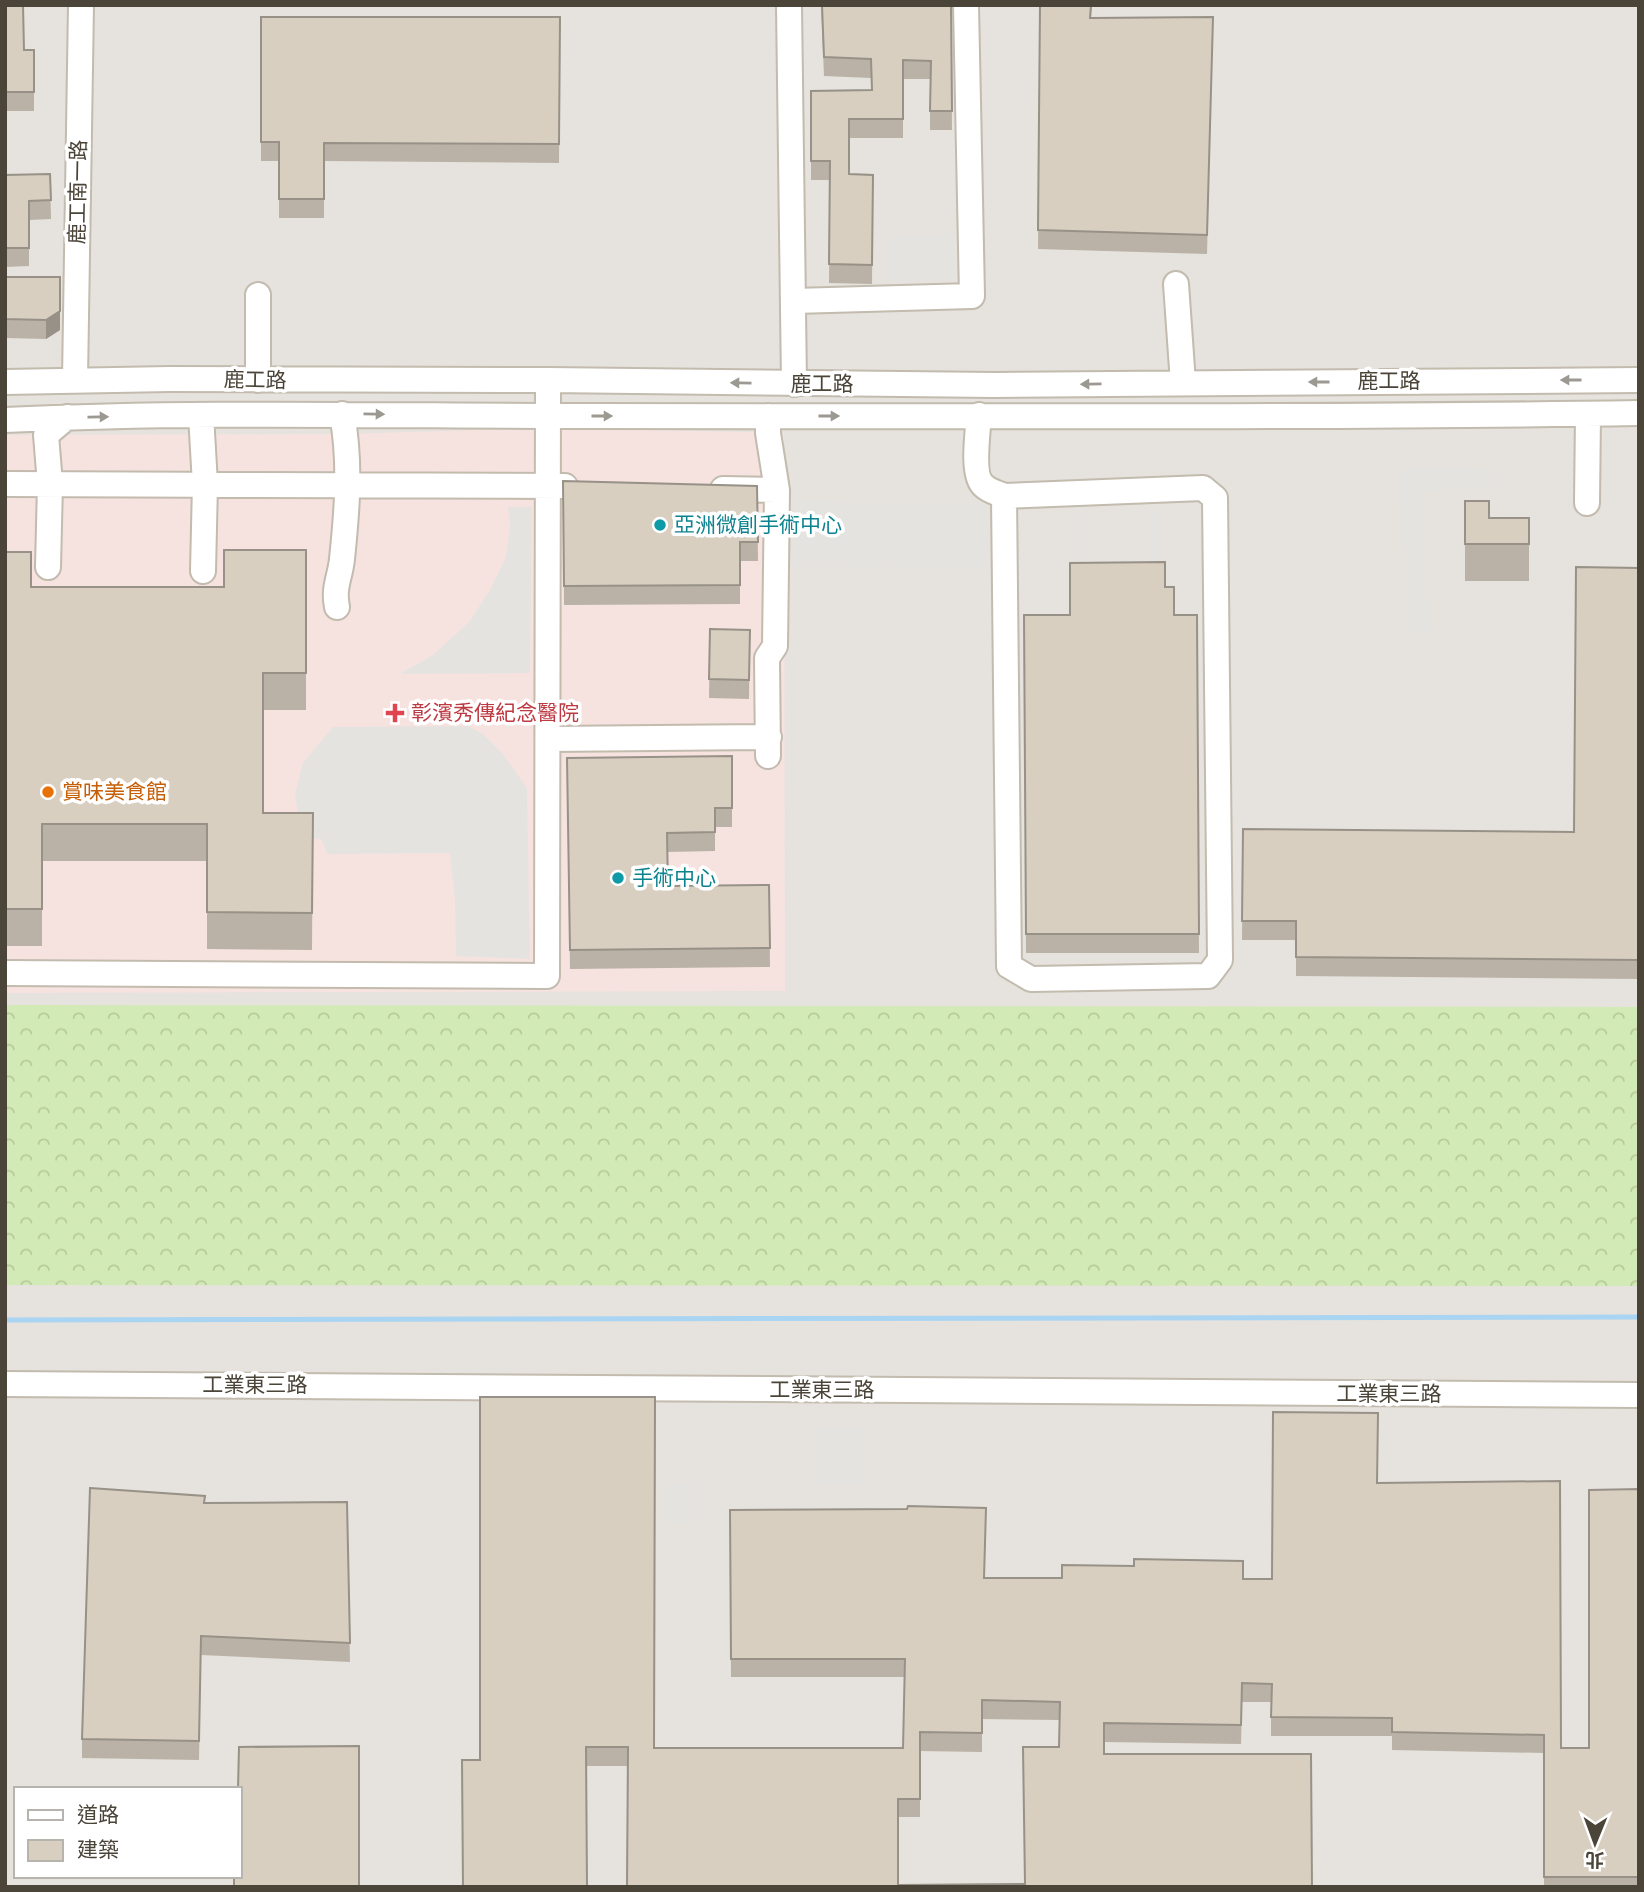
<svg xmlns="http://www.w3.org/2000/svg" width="1644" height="1892" font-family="'Fira Sans Condensed','Noto Sans TC',sans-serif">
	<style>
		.industrial { fill: #e6e2dd; fill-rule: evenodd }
		.medical { fill: #f6e3e0 }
		.forest { fill: url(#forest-crowns) }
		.parking { fill: #e5e3e0 }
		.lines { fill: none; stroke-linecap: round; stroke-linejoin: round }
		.stream { stroke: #a9d4f2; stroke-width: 5 }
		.minor-casing { stroke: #c2bbae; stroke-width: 28 }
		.minor { stroke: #fff; stroke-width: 24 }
		.wall { fill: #bab2a6; fill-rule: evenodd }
		.shaded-wall { fill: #979187 }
		.building { fill: #d8cfc1; stroke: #979187; stroke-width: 2; fill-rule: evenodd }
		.oneway { fill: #9c9892 }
		.culture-dot { fill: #0f9aa8; stroke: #fff; stroke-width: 2.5 }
		.health-dot { fill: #e0444e; stroke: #fff; stroke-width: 2.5 }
		.food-dot { fill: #e8710a; stroke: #fff; stroke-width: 2.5 }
		.labels { text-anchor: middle; stroke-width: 7; stroke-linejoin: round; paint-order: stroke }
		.street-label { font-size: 21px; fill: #4b4439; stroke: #fff }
		.culture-label { font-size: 21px; fill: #0d838f; stroke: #fff; text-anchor: start }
		.health-label { font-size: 21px; fill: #be3a42; stroke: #fff; text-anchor: start }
		.food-label { font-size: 21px; fill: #c56008; stroke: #fff; text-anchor: start }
	</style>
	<defs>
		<pattern id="forest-crowns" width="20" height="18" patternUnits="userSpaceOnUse" patternTransform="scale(1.75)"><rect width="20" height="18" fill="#d2eab5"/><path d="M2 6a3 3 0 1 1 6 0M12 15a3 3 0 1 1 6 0" fill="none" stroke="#b6ca9c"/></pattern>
	</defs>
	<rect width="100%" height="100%" fill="#f6f3ec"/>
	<path class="industrial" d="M 5,5 L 1639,5 L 1639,1887 L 5,1887 ZM 16,1789 L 240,1789 L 240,1876 L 16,1876 Z"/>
	<path class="medical" d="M 547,428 L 784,433 L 785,991 L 5,993 L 5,435 L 346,434 Z"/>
	<path class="forest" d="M 5,1005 L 1639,1007 L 1639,1286 L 5,1285 Z"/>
	<path class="parking" d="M 956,235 L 957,280 L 887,281 L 886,237 Z
		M 1399,468 L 1500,469 L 1502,489 L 1422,491 L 1431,632 L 1406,633 Z
		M 796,501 L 988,503 L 988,568 L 796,567 Z
		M 508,507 L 532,507 L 530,673 L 400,674 L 433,655 L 469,622 L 490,590 L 506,557 L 510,525 Z
		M 1147,510 L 1160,510 L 1160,567 L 1147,567 Z
		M 1074,515 L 1088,515 L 1089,568 L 1075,568 Z
		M 468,726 L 483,734 L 503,754 L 527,788 L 530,959 L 456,956 L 455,899 L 450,853 L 328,854 L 321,839 L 307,838 L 300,828 L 295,794 L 303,763 L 333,727 Z
		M 814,1427 L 863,1427 L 863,1485 L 815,1485 Z
		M 666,1483 L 699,1483 L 700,1523 L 666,1523 Z"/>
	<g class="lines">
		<path class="stream" d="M 5,1320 L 1639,1317"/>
		<g class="minor-casing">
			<path id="minor" d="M 789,5 L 794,384
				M 1176,284 L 1183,383
				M 794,301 L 972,296 L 966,5
				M 75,379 L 81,5
				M 258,380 L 258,295
				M 5,382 L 170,379 L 548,380 L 995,385 L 1639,380
				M 201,415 L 205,484 L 203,571
				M 979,415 C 978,431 971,476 984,486 C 989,491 998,493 1004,496 L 1009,966 L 1031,979 L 1208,976 L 1220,960 L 1215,498 L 1203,488 L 1004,496
				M 768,416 L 768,433 L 777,490 L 775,646 L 767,658 L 768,756
				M 5,420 C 199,411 394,416 588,416 C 938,416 1289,418 1639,413
				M 5,484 L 565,486
				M 723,489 L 777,490
				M 1587,503 L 1588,414
				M 48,567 L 50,484 L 46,435 L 67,417
				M 337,607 C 333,587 340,578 342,559 C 347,511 351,463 342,414
				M 549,739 L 769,737
				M 5,973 L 547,976 L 548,380
				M 5,1384 L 1639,1395"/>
		</g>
		<use href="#minor" class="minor"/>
	</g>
	<path class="wall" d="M 5,5 L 24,50 L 34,50 L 34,111 L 5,111 Z
		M 821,5 L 951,5 L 952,130 L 930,130 L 930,79 L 903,79 L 903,138 L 849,138 L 849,174 L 873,175 L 872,284 L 829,283 L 830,180 L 811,180 L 811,110 L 872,90 L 871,78 L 824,76 Z
		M 1040,5 L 1092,5 L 1091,18 L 1213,17 L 1207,254 L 1038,249 Z
		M 261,17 L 560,17 L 559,163 L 324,161 L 324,218 L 279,218 L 279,161 L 261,161 Z
		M 50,174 L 51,219 L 29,220 L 29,266 L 5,267 L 5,175 Z
		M 5,277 L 60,330 L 46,339 L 5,338 Z
		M 563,481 L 757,486 L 758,561 L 740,561 L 740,604 L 564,605 Z
		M 1465,501 L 1489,518 L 1529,518 L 1529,581 L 1465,581 Z
		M 306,550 L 306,710 L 263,710 L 263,813 L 313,813 L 312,950 L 207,949 L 207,861 L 42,861 L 42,946 L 5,946 L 5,552 L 31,587 L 224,587 Z
		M 1639,568 L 1639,979 L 1296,976 L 1296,940 L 1242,940 L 1243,829 L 1574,832 Z
		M 1165,587 L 1174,615 L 1197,615 L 1199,953 L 1026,953 L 1024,615 L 1070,615 Z
		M 710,629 L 750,630 L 749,699 L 709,698 Z
		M 732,756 L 732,827 L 715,827 L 715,851 L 667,852 L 668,886 L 769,885 L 770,967 L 570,969 L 567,758 Z
		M 480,1397 L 654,1748 L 903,1748 L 905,1677 L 731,1677 L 730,1510 L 985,1578 L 1272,1579 L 1377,1483 L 1561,1748 L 1589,1748 L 1639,1489 L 1639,1887 L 1544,1887 L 1544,1753 L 1392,1750 L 1392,1736 L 1271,1736 L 1271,1702 L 1242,1702 L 1241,1744 L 1104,1742 L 1104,1754 L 1312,1887 L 627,1887 L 628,1766 L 586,1766 L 480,1760 ZM 982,1719 L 1059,1720 L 1059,1747 L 1025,1884 L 898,1885 L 898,1817 L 920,1817 L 920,1751 L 982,1752 Z
		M 347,1502 L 350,1662 L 201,1655 L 199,1760 L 82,1758 L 82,1739 L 204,1503 Z"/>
	<path class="shaded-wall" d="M 60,311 L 60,330 L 46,339 L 46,320 Z"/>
	<path class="building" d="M 5,5 L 23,5 L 24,50 L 34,50 L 34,92 L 5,92 Z
		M 822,5 L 951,5 L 952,111 L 930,111 L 931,61 L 903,60 L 903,119 L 849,119 L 849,174 L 873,175 L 872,265 L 829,264 L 830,161 L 811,161 L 811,91 L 872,90 L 871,59 L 824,57 Z
		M 1040,5 L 1091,5 L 1090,18 L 1213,17 L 1207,235 L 1038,230 Z
		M 261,17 L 560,17 L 559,144 L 324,143 L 324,199 L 279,199 L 279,142 L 261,142 Z
		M 50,174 L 51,200 L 29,201 L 29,248 L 5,248 L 5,175 Z
		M 5,277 L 60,277 L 60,311 L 46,320 L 5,319 Z
		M 563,481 L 757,486 L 758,542 L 740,542 L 740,585 L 564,586 Z
		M 1465,501 L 1489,501 L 1489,518 L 1529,518 L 1529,544 L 1465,544 Z
		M 224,550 L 306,550 L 306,673 L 263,673 L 263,813 L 313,813 L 312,913 L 207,912 L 207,824 L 42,824 L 42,909 L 5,909 L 5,552 L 31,552 L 31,587 L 224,587 Z
		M 1165,562 L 1165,587 L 1174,587 L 1174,615 L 1197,615 L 1199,934 L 1026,934 L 1024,615 L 1070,615 L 1070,563 Z
		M 1576,567 L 1639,568 L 1639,960 L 1296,957 L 1296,921 L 1242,921 L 1243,829 L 1574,832 Z
		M 710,629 L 750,630 L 749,680 L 709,679 Z
		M 732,756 L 732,808 L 715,808 L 715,832 L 667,833 L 668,886 L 769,885 L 770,948 L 570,950 L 567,758 Z
		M 480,1397 L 655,1397 L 654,1748 L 903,1748 L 905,1659 L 731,1659 L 730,1510 L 907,1509 L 908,1506 L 986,1508 L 984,1578 L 1062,1578 L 1062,1565 L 1134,1566 L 1134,1559 L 1243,1561 L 1243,1579 L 1272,1579 L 1273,1412 L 1378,1413 L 1377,1483 L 1560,1481 L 1561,1748 L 1589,1748 L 1589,1490 L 1639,1489 L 1639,1877 L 1544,1877 L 1544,1735 L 1392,1732 L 1392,1718 L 1271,1717 L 1272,1684 L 1242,1683 L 1241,1725 L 1104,1723 L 1104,1754 L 1311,1754 L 1312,1887 L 627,1887 L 628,1747 L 586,1747 L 587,1887 L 463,1887 L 462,1760 L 480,1760 ZM 982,1700 L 1060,1702 L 1059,1747 L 1023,1747 L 1025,1884 L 898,1885 L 898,1799 L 920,1799 L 920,1732 L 982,1733 Z
		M 90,1488 L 205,1496 L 204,1503 L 347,1502 L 350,1643 L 201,1636 L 199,1741 L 82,1739 Z
		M 359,1746 L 359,1887 L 234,1887 L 234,1876 L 240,1876 L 240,1789 L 238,1789 L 239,1747 Z"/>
	<defs><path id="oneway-solid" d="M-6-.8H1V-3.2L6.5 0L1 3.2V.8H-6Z" transform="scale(1.75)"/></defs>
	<g class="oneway">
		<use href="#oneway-solid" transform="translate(1571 380) rotate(180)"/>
		<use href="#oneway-solid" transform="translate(1319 382) rotate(180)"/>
		<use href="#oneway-solid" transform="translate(741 383) rotate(-179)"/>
		<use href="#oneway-solid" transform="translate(1091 384) rotate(179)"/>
		<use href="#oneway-solid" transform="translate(374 414) rotate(1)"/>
		<use href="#oneway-solid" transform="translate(602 416)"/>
		<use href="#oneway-solid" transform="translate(829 416)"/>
		<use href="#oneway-solid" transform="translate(98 417) rotate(-1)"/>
	</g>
	<g class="culture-dot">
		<circle cx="660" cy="525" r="7"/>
		<circle cx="618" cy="878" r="7"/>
	</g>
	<path class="health-dot" d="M391.5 702.5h7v7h7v7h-7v7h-7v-7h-7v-7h7z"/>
	<circle class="food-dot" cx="48" cy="792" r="7"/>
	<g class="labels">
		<g class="street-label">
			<text transform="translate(78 192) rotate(-89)" y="7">鹿工南一路</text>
			<text transform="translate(255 380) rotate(1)" y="7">鹿工路</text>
			<text x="1389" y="388">鹿工路</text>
			<text x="822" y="391">鹿工路</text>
			<text x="255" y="1392">工業東三路</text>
			<text x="822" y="1397">工業東三路</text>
			<text x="1389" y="1401">工業東三路</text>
		</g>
		<g class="culture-label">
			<text x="674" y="532">亞洲微創手術中心</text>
			<text x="632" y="885">手術中心</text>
		</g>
		<g class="health-label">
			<text x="411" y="720">彰濱秀傳紀念醫院</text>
		</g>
		<g class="food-label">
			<text x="62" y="799">賞味美食館</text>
		</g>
	</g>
	<rect width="1644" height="1892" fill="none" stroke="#4b4439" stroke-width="14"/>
	<rect x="14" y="1787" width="228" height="91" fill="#ffffff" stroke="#b7b4b0" stroke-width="2"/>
	<rect x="28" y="1810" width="35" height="10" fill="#ffffff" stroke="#b7b4b0" stroke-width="2"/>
	<text x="77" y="1822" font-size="21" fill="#4b4439">道路</text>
	<rect x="28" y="1840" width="35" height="21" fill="#d8cfc1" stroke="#b7b4b0" stroke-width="2"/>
	<text x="77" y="1857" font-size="21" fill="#4b4439">建築</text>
	<g transform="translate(1595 1843) rotate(181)" stroke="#ffffff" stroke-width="5" paint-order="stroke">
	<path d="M0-5L12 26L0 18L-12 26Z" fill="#4b4439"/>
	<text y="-10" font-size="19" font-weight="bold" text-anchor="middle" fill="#4b4439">北</text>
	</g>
</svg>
